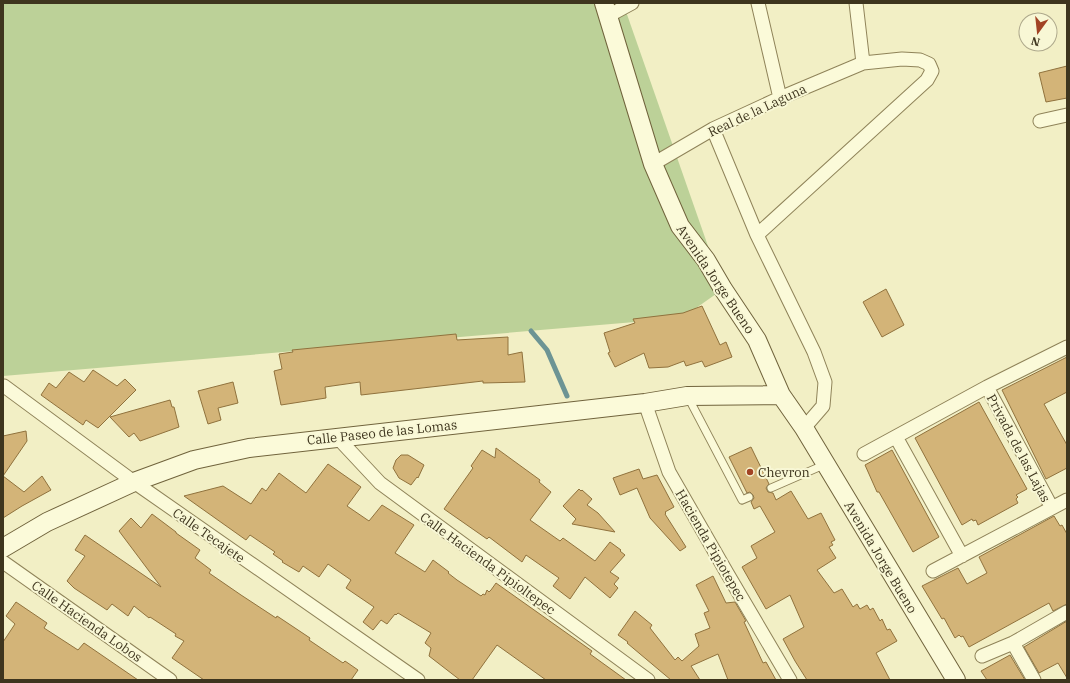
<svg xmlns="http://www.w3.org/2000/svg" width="1070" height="683" font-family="'IBM Plex Serif',serif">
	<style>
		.green { fill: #bcd198 }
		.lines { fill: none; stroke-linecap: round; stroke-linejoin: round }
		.stream { stroke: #6d9494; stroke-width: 5 }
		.building { fill: #d3b478; stroke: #90723d }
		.lane-casing { stroke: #8f8359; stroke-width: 9 }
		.street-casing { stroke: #8f8359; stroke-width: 15 }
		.secondary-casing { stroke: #70633c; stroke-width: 20 }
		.lane { stroke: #fbfad9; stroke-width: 7 }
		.street { stroke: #fbfad9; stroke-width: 13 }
		.secondary { stroke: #fbfad9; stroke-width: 18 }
		.poi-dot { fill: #a24324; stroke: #f8f7d5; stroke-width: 1.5 }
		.labels { text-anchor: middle; stroke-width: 4; stroke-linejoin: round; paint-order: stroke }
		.street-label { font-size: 13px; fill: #3e351e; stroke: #f8f7d5 }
		.poi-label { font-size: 13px; fill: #3e351e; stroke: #f8f7d5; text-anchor: start }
	</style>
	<rect width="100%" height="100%" fill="#f2efc5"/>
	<path class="green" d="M 3,3 L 623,3 L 723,289 L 682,318 L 3,376 Z"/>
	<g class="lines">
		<path class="stream" d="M 531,331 L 547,350 L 567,396"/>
	</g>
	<path class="building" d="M 1067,66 L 1067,98 L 1046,102 L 1039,73 Z
		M 886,289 L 904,325 L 882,337 L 863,302 Z
		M 702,306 L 720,345 L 726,342 L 732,357 L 705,367 L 702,361 L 686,366 L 684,361 L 668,367 L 649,368 L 644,353 L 615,367 L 608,353 L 610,352 L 604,333 L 635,323 L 633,319 L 683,313 Z
		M 456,334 L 457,340 L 508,337 L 508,355 L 522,352 L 525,382 L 483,383 L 483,381 L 361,395 L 360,382 L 325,387 L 326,398 L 281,405 L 274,371 L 282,369 L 279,354 L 293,352 L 292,350 Z
		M 1067,357 L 1067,392 L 1044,404 L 1067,445 L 1067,468 L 1046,479 L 1002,390 Z
		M 93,370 L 117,386 L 125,379 L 136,390 L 98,428 L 86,420 L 83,425 L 41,395 L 49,383 L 56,388 L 69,372 L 84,382 Z
		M 233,382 L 238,403 L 218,408 L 221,420 L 208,424 L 198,391 Z
		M 170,400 L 172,407 L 174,407 L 179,427 L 140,441 L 134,433 L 129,437 L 110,417 Z
		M 979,402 L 1027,489 L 1016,495 L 1018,497 L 1016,499 L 1018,503 L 978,525 L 976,520 L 973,521 L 972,519 L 962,525 L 915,438 Z
		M 26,431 L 27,441 L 3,476 L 3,436 Z
		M 751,447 L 769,484 L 766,488 L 768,492 L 773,493 L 776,500 L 791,491 L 808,519 L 821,513 L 835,540 L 831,542 L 833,545 L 829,547 L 836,558 L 817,570 L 834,593 L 842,589 L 853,607 L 857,604 L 860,609 L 867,605 L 870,610 L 873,608 L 880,621 L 882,619 L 887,630 L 890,629 L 897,641 L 876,653 L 890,680 L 807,680 L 795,661 L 783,639 L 804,627 L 790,595 L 766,609 L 742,567 L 757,558 L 751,546 L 775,532 L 760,506 L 754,509 L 751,502 L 754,498 L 753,495 L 750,492 L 747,493 L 729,457 Z
		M 496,448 L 540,480 L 539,482 L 551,492 L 530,520 L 560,541 L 563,538 L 595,561 L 610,542 L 621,550 L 620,551 L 625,555 L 610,572 L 619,578 L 614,584 L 618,588 L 610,598 L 585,577 L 570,599 L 553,586 L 559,578 L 526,555 L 522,562 L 489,537 L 487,539 L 444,509 L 473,468 L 471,466 L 482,450 L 495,458 Z
		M 892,450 L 939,537 L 913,552 L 879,492 L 877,492 L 865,465 Z
		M 401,455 L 408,455 L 424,465 L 418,478 L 417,477 L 411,485 L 399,478 L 393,468 L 396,460 Z
		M 328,464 L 361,487 L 347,506 L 369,521 L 382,505 L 414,525 L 395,553 L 425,572 L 433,560 L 449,572 L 448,573 L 457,580 L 481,596 L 483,594 L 485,595 L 487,590 L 489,592 L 491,590 L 496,583 L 592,651 L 590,654 L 626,680 L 546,680 L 497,645 L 472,680 L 460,680 L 429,656 L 431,648 L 425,643 L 431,633 L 398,613 L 396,615 L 395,614 L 387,624 L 381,620 L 373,630 L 363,622 L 374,607 L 346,588 L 351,580 L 328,564 L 319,577 L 303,566 L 299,572 L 282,562 L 283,561 L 273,554 L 275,552 L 250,535 L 246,540 L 184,496 L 223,486 L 251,504 L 262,488 L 266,491 L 279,473 L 306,493 Z
		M 639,469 L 643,479 L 657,475 L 674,507 L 665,512 L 666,513 L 665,514 L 686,547 L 680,551 L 650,518 L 637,488 L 620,495 L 613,478 Z
		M 3,476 L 24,492 L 42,476 L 51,490 L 22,506 L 3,518 Z
		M 579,489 L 581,491 L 582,490 L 592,499 L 587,505 L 598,513 L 615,532 L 572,524 L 576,519 L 563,506 Z
		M 152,514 L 176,532 L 176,533 L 200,550 L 195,558 L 211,570 L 209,573 L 241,595 L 276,618 L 277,616 L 310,638 L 309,640 L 343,663 L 345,661 L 358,670 L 351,680 L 204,680 L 172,658 L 184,641 L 175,636 L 176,634 L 150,617 L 149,618 L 134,606 L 128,616 L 112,604 L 107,610 L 74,588 L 67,581 L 85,556 L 75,550 L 85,535 L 161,587 L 119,531 L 131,518 L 141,528 Z
		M 1054,516 L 1060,526 L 1062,525 L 1067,534 L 1067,604 L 1053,611 L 1049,603 L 969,647 L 963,636 L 961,637 L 959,635 L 955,638 L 944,618 L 942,619 L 922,586 L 958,568 L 967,584 L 987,573 L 979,557 Z
		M 713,576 L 726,603 L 735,602 L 746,621 L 744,622 L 763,663 L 766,662 L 776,680 L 728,680 L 718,654 L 691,666 L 700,680 L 671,680 L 627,643 L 628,642 L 618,635 L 635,611 L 652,625 L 650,628 L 675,660 L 678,657 L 682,661 L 699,646 L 695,634 L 710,628 L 704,613 L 709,611 L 696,585 Z
		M 16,602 L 47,623 L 44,628 L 78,650 L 84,643 L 138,680 L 3,680 L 3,642 L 15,624 L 6,616 Z
		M 1067,621 L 1067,678 L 1058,663 L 1039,673 L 1024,647 Z
		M 1010,655 L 1025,680 L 987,680 L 981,671 Z"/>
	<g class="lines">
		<g class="lane-casing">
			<path id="lane" d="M 688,397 L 742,500 L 749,497
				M 771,488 L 826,464"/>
		</g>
		<g class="street-casing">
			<path id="street" d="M 758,3 L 780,98
				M 856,3 L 863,63
				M 608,16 L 632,3
				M 1040,121 L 1067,115
				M 713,129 L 757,235 L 814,352 L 825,382 L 823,406 L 804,428
				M 653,164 L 713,129 L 780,98 L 863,63 L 902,59 L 920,60 L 929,64 L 932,71 L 927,80 L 757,235
				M 4,386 L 134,482 L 418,680
				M 987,387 L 1052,508
				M 645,403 L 669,472 L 727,573 L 790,680
				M 337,437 L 380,483 L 648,680
				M 896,437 L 962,556
				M 864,454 L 987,387 L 1067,347
				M 3,562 L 170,680
				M 933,571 L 1067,500
				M 1013,643 L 1034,680
				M 982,656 L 1013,643 L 1067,612"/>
		</g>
		<g class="secondary-casing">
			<path id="secondary" d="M 604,3 L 653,164 L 680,226 L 706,260 L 723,289 L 757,340 L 781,395 L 804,428 L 956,680
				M 3,548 L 47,522 L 134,482 L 194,460 L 249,448 L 645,403 L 687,396 L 781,395"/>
		</g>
		<use href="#lane" class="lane"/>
		<use href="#street" class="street"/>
		<use href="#secondary" class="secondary"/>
	</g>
	<circle class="poi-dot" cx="750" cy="472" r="4"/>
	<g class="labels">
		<g class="street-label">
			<text transform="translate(757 110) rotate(-25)" y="5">Real de la Laguna</text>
			<text transform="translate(716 279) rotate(56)" y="5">Avenida Jorge Bueno</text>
			<text transform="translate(382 432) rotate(-6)" y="5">Calle Paseo de las Lomas</text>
			<text transform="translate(1019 448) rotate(62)" y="5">Privada de las Lajas</text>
			<text transform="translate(209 535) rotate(35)" y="5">Calle Tecajete</text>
			<text transform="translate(711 545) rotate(60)" y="5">Hacienda Pipiotepec</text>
			<text transform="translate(881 557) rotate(59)" y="5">Avenida Jorge Bueno</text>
			<text transform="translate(488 563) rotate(36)" y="5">Calle Hacienda Pipioltepec</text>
			<text transform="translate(87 621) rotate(35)" y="5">Calle Hacienda Lobos</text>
		</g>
		<g class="poi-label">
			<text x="758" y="477">Chevron</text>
		</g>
	</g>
	<rect width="1070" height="683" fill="none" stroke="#3e351e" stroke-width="8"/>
	<g transform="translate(1038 32) rotate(195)"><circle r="19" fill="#f8f7d5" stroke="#aea98c"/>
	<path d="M0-3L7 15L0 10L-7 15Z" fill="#a24324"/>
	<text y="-6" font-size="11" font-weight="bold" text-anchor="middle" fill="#3e351e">N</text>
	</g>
</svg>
